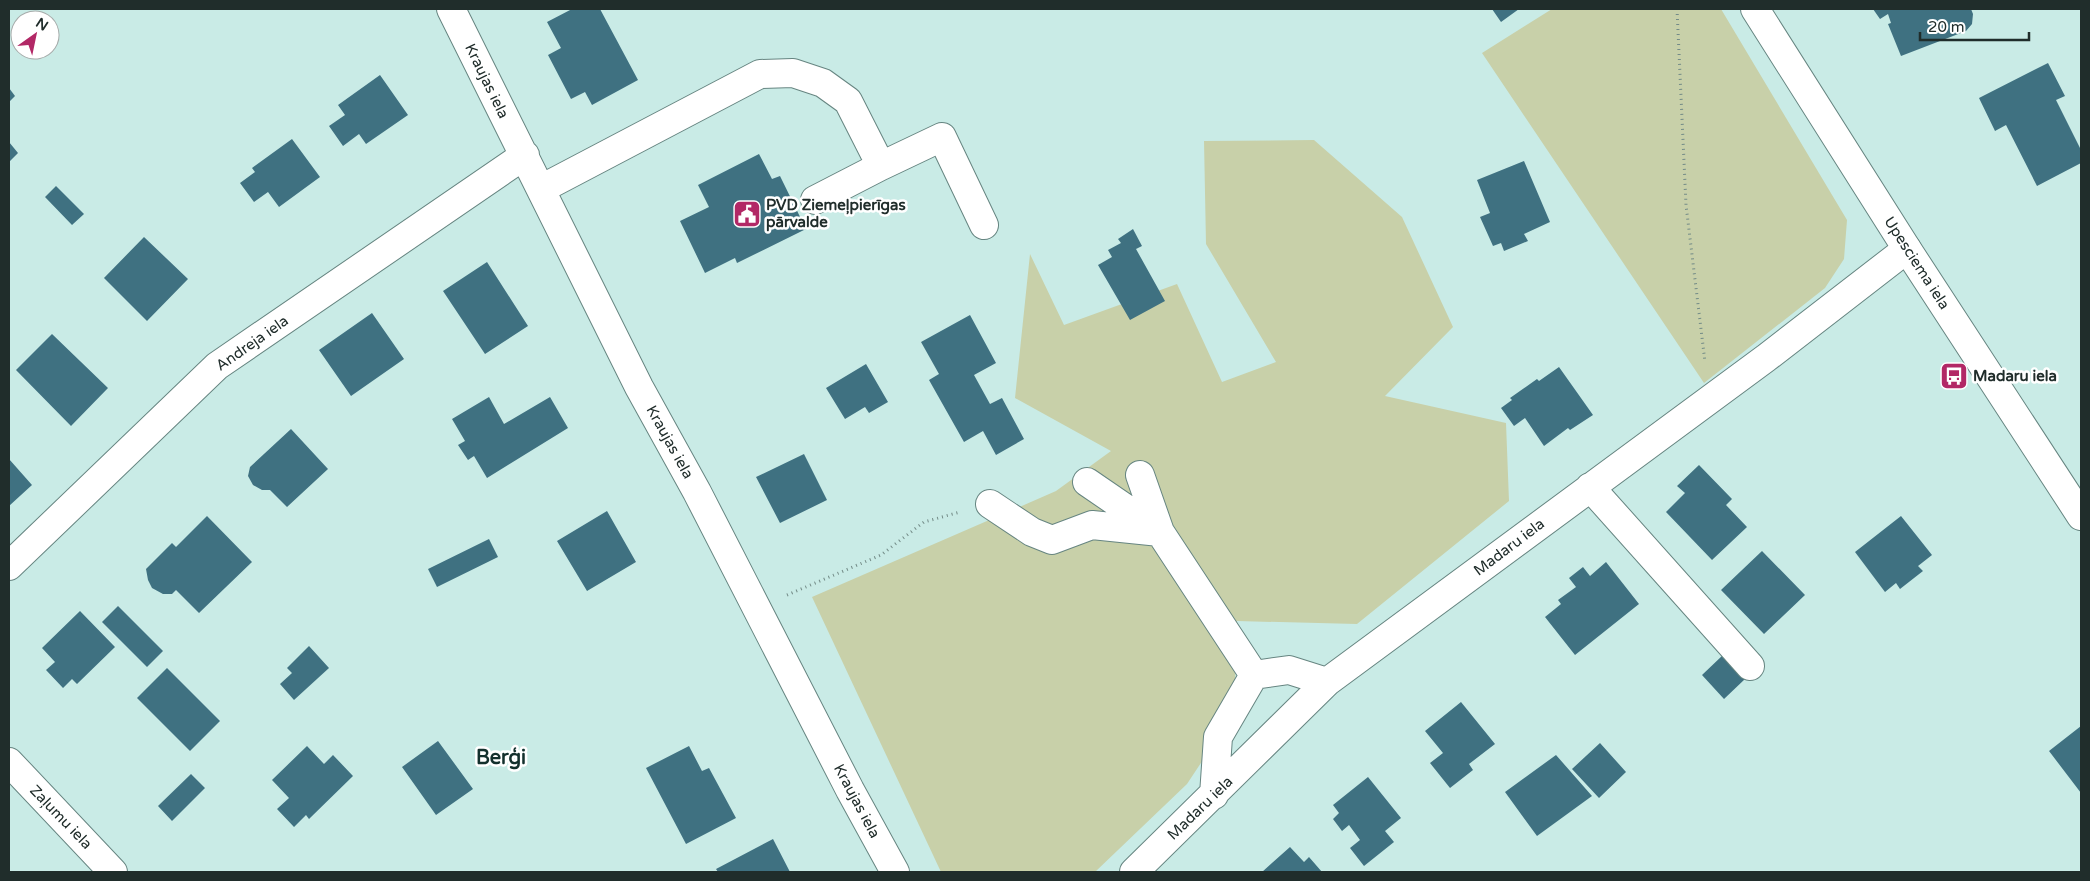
<svg xmlns="http://www.w3.org/2000/svg" width="2090" height="881" font-family="'Varela Round',sans-serif">
	<style>
		.green { fill: #c8d0a9 }
		.building { fill: #3f7181 }
		.lines { fill: none; stroke-linecap: round; stroke-linejoin: round }
		.minor-casing { stroke: #668581; stroke-width: 30 }
		.major-casing { stroke: #668581; stroke-width: 30 }
		.path { stroke: #738b87; stroke-width: 3; stroke-dasharray: 1 4; stroke-linecap: butt }
		.minor { stroke: #fff; stroke-width: 28 }
		.major { stroke: #fff; stroke-width: 28 }
		.labels { text-anchor: middle; stroke-width: 5; stroke-linejoin: round; paint-order: stroke }
		.street-label { font-size: 15px; fill: #202d2b; stroke: #fff }
		.poi-label { font-size: 15px; font-weight: bold; fill: #202d2b; stroke: #fff; text-anchor: start }
		.district-label { font-size: 20px; font-weight: bold; fill: #13302d; stroke: #fff }
	</style>
	<rect width="100%" height="100%" fill="#c9ebe6"/>
	<path class="green" d="M 1552,9 L 1721,9 L 1847,220 L 1844,259 L 1825,288 L 1704,383 L 1482,53 Z
		M 1314,140 L 1402,217 L 1453,327 L 1385,396 L 1506,423 L 1509,501 L 1357,624 L 1237,621 L 1234,713 L 1187,784 L 1095,872 L 941,872 L 812,597 L 1056,491 L 1111,451 L 1015,398 L 1030,254 L 1064,325 L 1177,284 L 1222,382 L 1276,362 L 1206,244 L 1204,141 Z"/>
	<path class="building" d="M 572,9 L 600,9 L 638,80 L 592,105 L 585,92 L 571,99 L 548,55 L 561,48 L 547,22 Z
		M 1492,9 L 1519,9 L 1501,22 Z
		M 1873,9 L 1971,9 L 1973,14 L 1972,24 L 1966,31 L 1901,56 L 1888,24 L 1891,23 L 1888,14 L 1880,19 Z
		M 2048,63 L 2065,96 L 2056,100 L 2081,150 L 2081,163 L 2037,186 L 2006,125 L 1995,131 L 1979,98 Z
		M 380,75 L 408,115 L 366,144 L 359,134 L 343,146 L 329,126 L 345,115 L 338,105 Z
		M 9,88 L 15,96 L 9,102 Z
		M 292,139 L 320,177 L 279,207 L 268,192 L 254,202 L 240,183 L 255,172 L 252,168 Z
		M 9,142 L 18,153 L 9,162 Z
		M 759,154 L 772,179 L 780,176 L 806,229 L 737,263 L 735,258 L 705,273 L 680,221 L 709,207 L 698,185 Z
		M 1524,161 L 1550,222 L 1524,234 L 1528,241 L 1504,251 L 1501,243 L 1493,246 L 1480,217 L 1490,213 L 1477,180 Z
		M 56,186 L 84,214 L 72,225 L 45,197 Z
		M 1133,229 L 1142,246 L 1136,249 L 1165,301 L 1130,320 L 1098,265 L 1112,257 L 1108,250 L 1121,243 L 1118,239 Z
		M 144,237 L 188,279 L 147,321 L 104,278 Z
		M 487,262 L 528,326 L 485,354 L 443,291 Z
		M 372,313 L 404,359 L 351,396 L 319,350 Z
		M 970,315 L 996,363 L 974,375 L 990,404 L 1002,398 L 1024,439 L 996,455 L 983,431 L 964,442 L 929,380 L 939,374 L 921,342 Z
		M 52,334 L 108,388 L 71,426 L 16,370 Z
		M 866,364 L 888,402 L 869,413 L 865,407 L 845,419 L 826,388 Z
		M 1559,367 L 1593,415 L 1570,430 L 1568,428 L 1544,446 L 1525,418 L 1514,426 L 1501,408 L 1512,400 L 1510,398 L 1537,379 L 1539,381 Z
		M 489,397 L 504,424 L 550,397 L 568,428 L 487,478 L 474,456 L 468,460 L 458,445 L 465,441 L 452,419 Z
		M 291,429 L 328,469 L 287,507 L 270,490 L 262,490 L 253,485 L 248,476 L 250,467 Z
		M 804,454 L 827,500 L 780,523 L 756,477 Z
		M 9,459 L 32,485 L 9,506 Z
		M 1699,465 L 1732,499 L 1726,505 L 1747,527 L 1712,560 L 1666,512 L 1685,493 L 1677,486 Z
		M 607,511 L 636,562 L 587,591 L 557,541 Z
		M 207,516 L 252,562 L 199,613 L 176,590 L 172,594 L 163,594 L 152,588 L 148,580 L 146,569 L 172,543 L 176,547 Z
		M 1901,516 L 1932,555 L 1918,566 L 1923,571 L 1900,589 L 1896,583 L 1885,592 L 1855,552 Z
		M 489,539 L 498,557 L 437,587 L 428,569 Z
		M 1762,551 L 1805,595 L 1764,634 L 1721,590 Z
		M 1606,562 L 1639,604 L 1575,655 L 1545,617 L 1561,604 L 1558,600 L 1576,587 L 1569,578 L 1583,567 L 1590,576 Z
		M 118,606 L 163,651 L 147,667 L 102,622 Z
		M 80,611 L 115,647 L 77,684 L 72,679 L 63,688 L 46,670 L 55,662 L 42,648 Z
		M 309,646 L 329,668 L 294,700 L 280,684 L 292,673 L 287,668 Z
		M 1723,655 L 1745,679 L 1724,699 L 1702,675 Z
		M 167,668 L 220,721 L 190,751 L 137,698 Z
		M 1461,702 L 1495,744 L 1469,764 L 1473,770 L 1450,788 L 1430,763 L 1443,753 L 1425,731 Z
		M 2081,726 L 2081,793 L 2049,751 Z
		M 438,741 L 473,789 L 436,815 L 402,767 Z
		M 1600,743 L 1626,772 L 1599,798 L 1572,769 Z
		M 307,746 L 324,764 L 333,755 L 353,776 L 309,819 L 306,815 L 294,827 L 277,809 L 289,798 L 272,780 Z
		M 689,746 L 702,771 L 709,768 L 736,818 L 686,844 L 646,768 Z
		M 1556,755 L 1592,796 L 1537,836 L 1505,792 Z
		M 191,774 L 205,788 L 172,821 L 158,806 Z
		M 1368,777 L 1401,818 L 1385,831 L 1394,842 L 1364,866 L 1350,848 L 1360,840 L 1349,825 L 1342,831 L 1333,819 L 1339,813 L 1333,805 Z
		M 773,839 L 790,872 L 718,872 L 716,869 Z
		M 1290,847 L 1304,862 L 1309,857 L 1322,872 L 1262,872 Z"/>
	<g class="lines">
		<g class="minor-casing">
			<path id="minor" d="M 451,9 L 639,387 L 697,492 L 850,790 L 895,872
				M 881,166 L 942,137 L 984,225
				M 541,189 L 760,74 L 793,73 L 823,83 L 848,101 L 881,166 L 815,200
				M 1087,482 L 1160,532 L 1254,675 L 1289,670 L 1327,682
				M 1590,487 L 1750,666
				M 990,504 L 1032,532 L 1052,540 L 1092,525 L 1160,532 L 1140,475
				M 9,566 L 217,366 L 525,155
				M 9,762 L 113,872
				M 1214,795 L 1218,737 L 1254,675
				M 1134,872 L 1327,682 L 1766,358 L 1907,249"/>
		</g>
		<g class="major-casing">
			<path id="major" d="M 1755,9 L 1907,249 L 2081,516"/>
		</g>
		<path class="path" d="M 1677,9 L 1686,205 L 1705,362
			M 787,595 L 881,555 L 924,522 L 960,512"/>
		<use href="#minor" class="minor"/>
		<use href="#major" class="major"/>
	</g>
	<defs>
		<g id="civic-square" transform="scale(1.4375)"><rect x="-9" y="-9" width="18" height="18" rx="4" fill="#b22866" stroke="#fff"/><path d="M-.6-6.5H3V-4.5H.6V-3L4-1V1h2V6H-6V1h2V-1L-.6-3ZM-1.2 2.5V6h2.4V2.5Z" fill="#fff"/></g>
		<g id="bus-square" transform="scale(1.4375)"><rect x="-9" y="-9" width="18" height="18" rx="4" fill="#b22866" stroke="#fff"/><path d="M-5-6H5V4H4V6H2V4H-2V6H-4V4H-5ZM-3.5-4V0h7V-4ZM-3.5 1.2v1.5H-2V1.2ZM2 1.2v1.5H3.5V1.2Z" fill="#fff"/></g>
	</defs>
	<g fill-rule="evenodd">
		<use href="#civic-square" x="747" y="214"/>
		<use href="#bus-square" x="1954" y="376"/>
	</g>
	<g class="labels">
		<g class="street-label">
			<text transform="translate(487 81) rotate(64)" y="5">Kraujas iela</text>
			<text transform="translate(1917 263) rotate(57)" y="5">Upesciema iela</text>
			<text transform="translate(252 343) rotate(-35)" y="5">Andreja iela</text>
			<text transform="translate(670 442) rotate(61)" y="5">Kraujas iela</text>
			<text transform="translate(1509 547) rotate(-37)" y="5">Madaru iela</text>
			<text transform="translate(857 801) rotate(62)" y="5">Kraujas iela</text>
			<text transform="translate(1200 808) rotate(-44)" y="5">Madaru iela</text>
			<text transform="translate(61 817) rotate(46)" y="5">Zaļumu iela</text>
		</g>
		<g class="poi-label">
			<text x="766" y="210">PVD Ziemeļpierīgas<tspan x="766" dy="17">pārvalde</tspan></text>
			<text x="1973" y="381">Madaru iela</text>
		</g>
		<g class="district-label">
			<text x="501" y="764">Berģi</text>
		</g>
	</g>
	<rect width="2090" height="881" fill="none" stroke="#202d2b" stroke-width="20"/>
	<g transform="translate(35 35) rotate(33)"><circle r="24" fill="#ffffff" stroke="#a6abaa"/>
	<path d="M0-4L9 19L0 12L-9 19Z" fill="#b22866"/>
	<text y="-8" font-size="14" font-weight="bold" text-anchor="middle" fill="#202d2b">N</text>
	</g>
	<path d="M1920 32v8h109v-8" fill="none" stroke="#202d2b" stroke-width="2.5"/>
	<text x="1928" y="32" font-size="15" fill="#202d2b" stroke="#ffffff" stroke-width="4" paint-order="stroke">20 m</text>
</svg>
